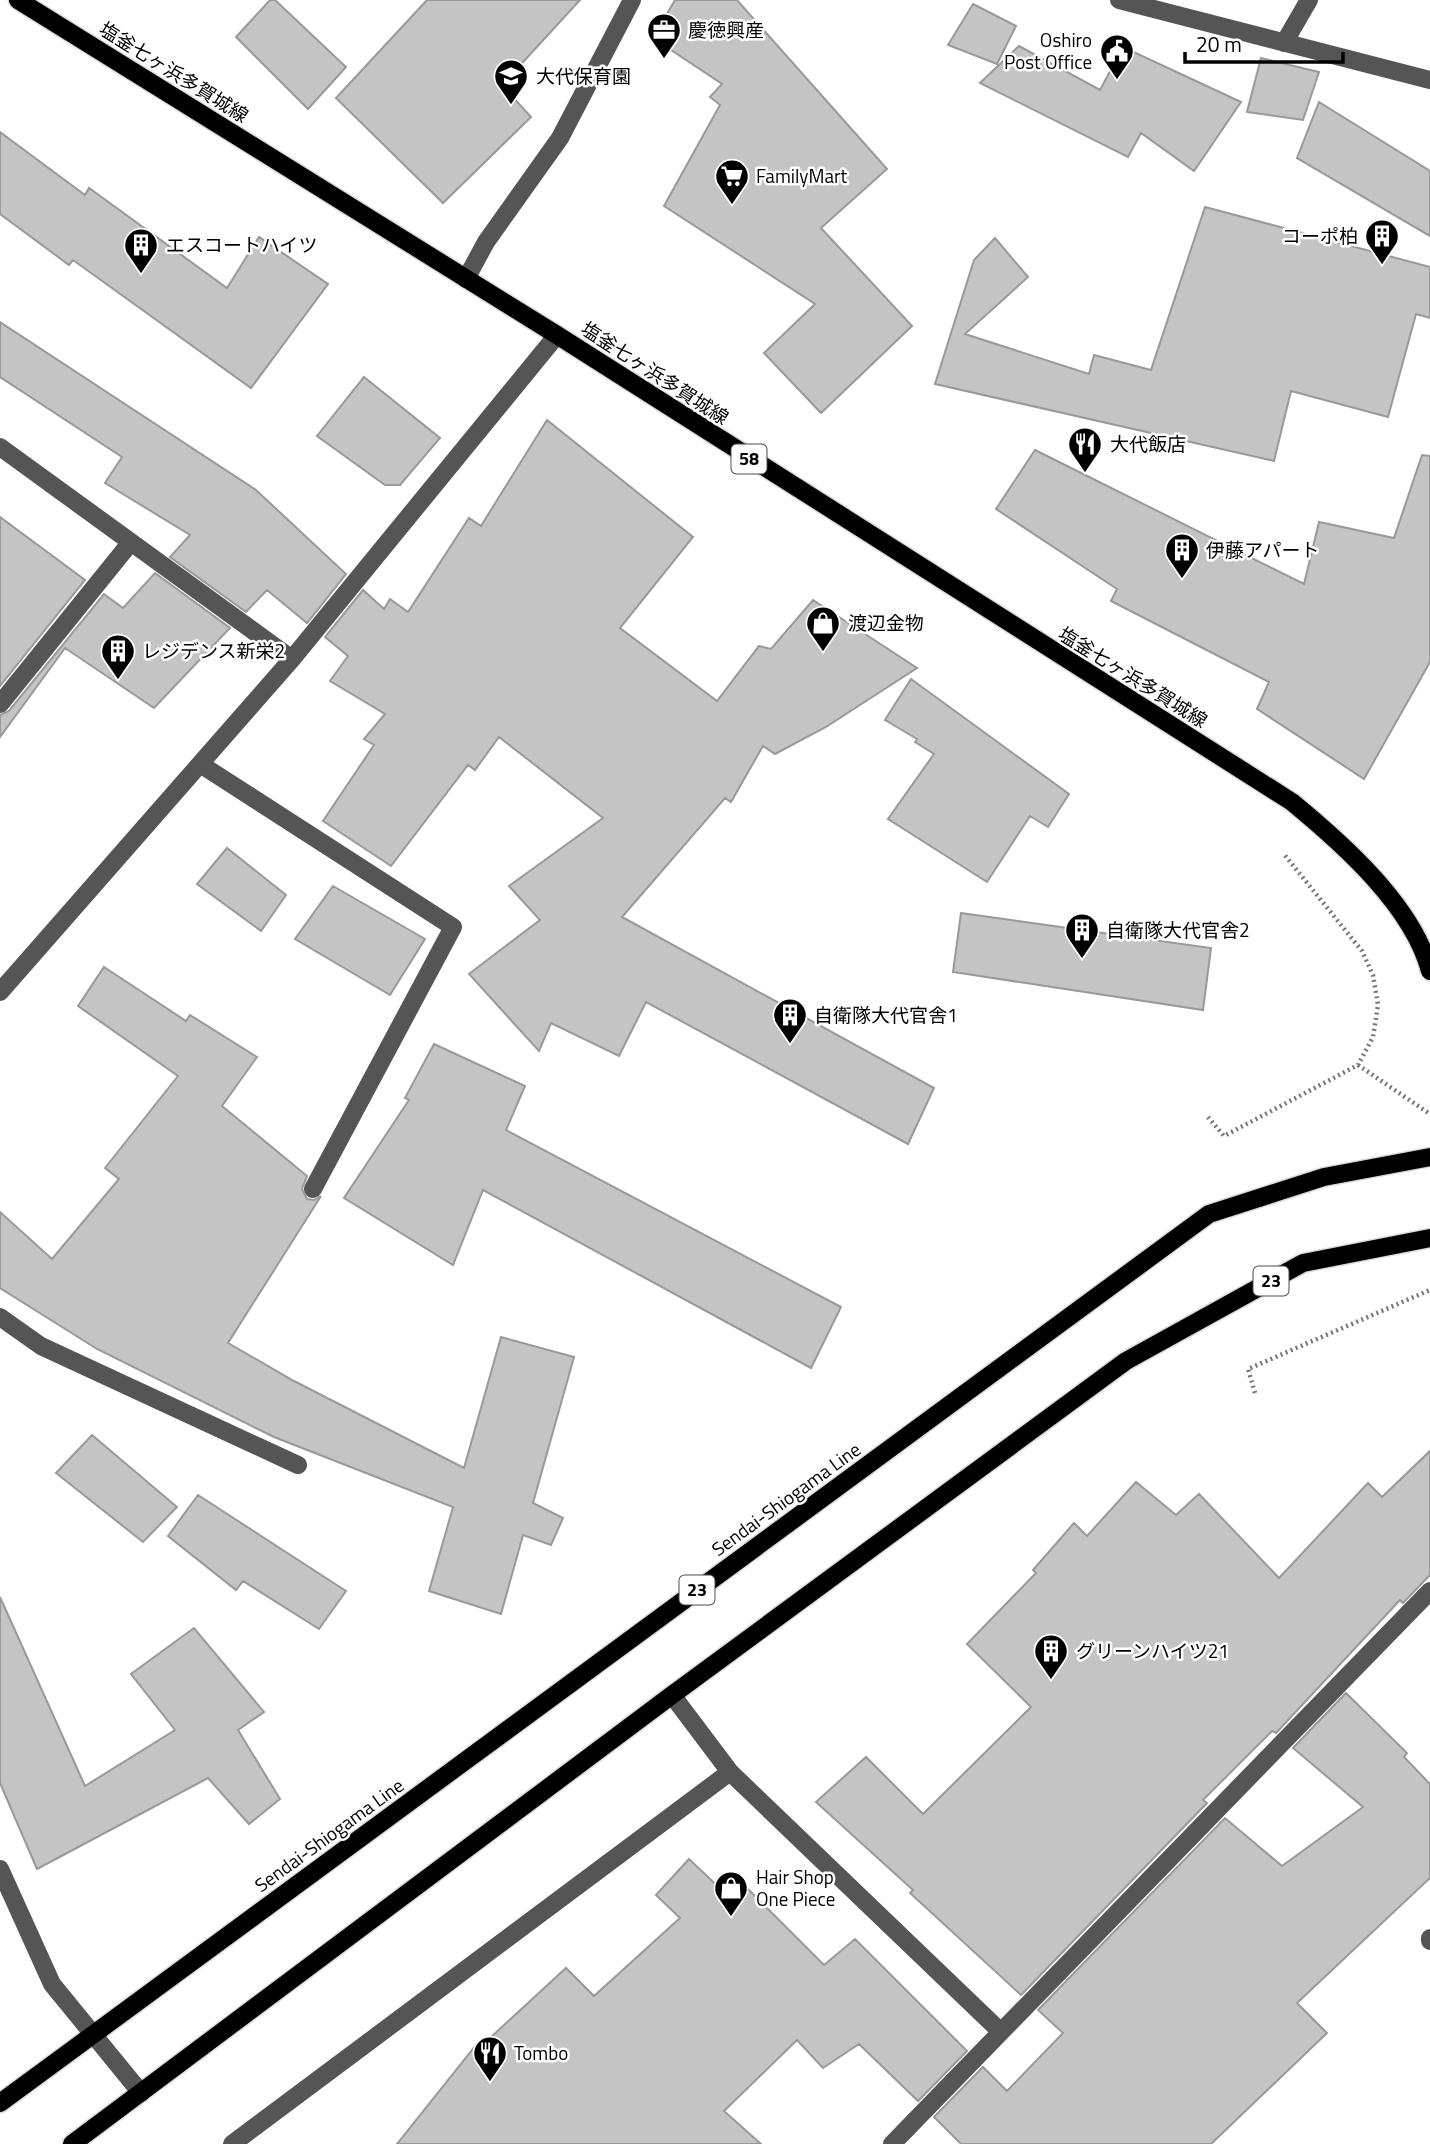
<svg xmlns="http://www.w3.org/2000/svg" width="1430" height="2144" font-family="'Titillium Web','Noto Sans JP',sans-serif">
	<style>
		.building { fill: #c4c4c4; stroke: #999; stroke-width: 2 }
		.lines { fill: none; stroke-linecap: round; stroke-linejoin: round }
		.major-casing { stroke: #dbdbdb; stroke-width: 21 }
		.path { stroke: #777; stroke-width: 4.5; stroke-dasharray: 2 3.5; stroke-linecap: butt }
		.minor { stroke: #555; stroke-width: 18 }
		.major { stroke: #000; stroke-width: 18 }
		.labels { text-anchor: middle; stroke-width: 5; stroke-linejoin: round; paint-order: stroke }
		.shield { fill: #fff; stroke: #4c4c4c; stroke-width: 2 }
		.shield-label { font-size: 18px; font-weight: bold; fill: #000 }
		.poi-label { font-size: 19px; fill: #000; stroke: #fff; text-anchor: start }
		.street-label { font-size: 19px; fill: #000; stroke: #fff }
	</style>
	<rect width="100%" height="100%" fill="#fff"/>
	<path class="building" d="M 270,0 L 275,0 L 346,67 L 308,109 L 236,37 Z
		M 427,0 L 580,0 L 502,85 L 531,117 L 443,203 L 336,98 Z
		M 675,0 L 737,0 L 887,169 L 821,228 L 912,326 L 821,413 L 764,353 L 815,304 L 664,206 L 720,105 L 710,97 L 722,84 L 653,38 Z
		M 973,4 L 1016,26 L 997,64 L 948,45 Z
		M 1019,46 L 1100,90 L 1123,47 L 1241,102 L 1194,171 L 1141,133 L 1128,157 L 980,83 Z
		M 1261,58 L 1319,72 L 1303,120 L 1247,112 Z
		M 1319,102 L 1430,171 L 1430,236 L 1297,158 Z
		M 0,132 L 85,195 L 89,188 L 227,288 L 259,237 L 328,284 L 251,388 L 73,260 L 69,265 L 0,214 Z
		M 1205,207 L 1430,267 L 1430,318 L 1416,314 L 1388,417 L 1291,391 L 1274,461 L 935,384 L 974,260 L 995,238 L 1028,277 L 965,334 L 1089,374 L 1094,355 L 1151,370 Z
		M 0,322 L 256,490 L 346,574 L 307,623 L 267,590 L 246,612 L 170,557 L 190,535 L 105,483 L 122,457 L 0,377 Z
		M 364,377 L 440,438 L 400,485 L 385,485 L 317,436 Z
		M 547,420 L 693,537 L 620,628 L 717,701 L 759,646 L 771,649 L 813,600 L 917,668 L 826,727 L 775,754 L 763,746 L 731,802 L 725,798 L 622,917 L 934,1088 L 908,1144 L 646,1002 L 619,1056 L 551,1023 L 539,1051 L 469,974 L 540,920 L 509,886 L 603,818 L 499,737 L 475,770 L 468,765 L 391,866 L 323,821 L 374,745 L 364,739 L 385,714 L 330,681 L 348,656 L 325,637 L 363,590 L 384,609 L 390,599 L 408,612 L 469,518 L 481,526 Z
		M 1035,450 L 1304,584 L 1319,522 L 1394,538 L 1422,455 L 1430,456 L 1430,662 L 1364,779 L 1257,709 L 1269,682 L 1111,601 L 1117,589 L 996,509 Z
		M 0,517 L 85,580 L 0,686 Z
		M 155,573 L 230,628 L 154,708 L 65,648 L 0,737 L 0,715 L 9,711 L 104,594 L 123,608 Z
		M 911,679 L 1069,794 L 1048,827 L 1030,816 L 987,882 L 888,819 L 934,754 L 915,742 L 917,739 L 885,720 Z
		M 227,848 L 286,895 L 261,931 L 197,884 Z
		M 333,886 L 425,939 L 390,995 L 295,939 Z
		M 961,913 L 1211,948 L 1203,1010 L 953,972 Z
		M 104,967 L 186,1021 L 190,1015 L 257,1057 L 222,1106 L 307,1176 L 302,1189 L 307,1199 L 314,1200 L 321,1196 L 228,1343 L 294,1381 L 464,1468 L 501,1337 L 574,1357 L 533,1503 L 563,1518 L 551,1545 L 523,1535 L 501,1614 L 429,1591 L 453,1507 L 274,1437 L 97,1349 L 0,1288 L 0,1212 L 52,1259 L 119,1179 L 105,1168 L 178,1076 L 78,1006 Z
		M 434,1044 L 525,1086 L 506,1130 L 841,1307 L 811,1368 L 483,1190 L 453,1265 L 344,1198 L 409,1100 L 405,1098 Z
		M 92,1435 L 177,1507 L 143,1542 L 56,1473 Z
		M 1430,1451 L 1430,1575 L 1403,1603 L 1400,1600 L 1276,1733 L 1272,1731 L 1203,1800 L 1207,1803 L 1021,1995 L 910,1893 L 913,1890 L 816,1802 L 866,1757 L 923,1814 L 1031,1707 L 967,1644 L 1036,1573 L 1033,1570 L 1074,1523 L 1087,1536 L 1136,1482 L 1176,1515 L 1199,1494 L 1279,1578 L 1368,1483 L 1382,1497 Z
		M 198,1495 L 346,1591 L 319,1629 L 243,1581 L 236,1590 L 168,1536 Z
		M 0,1597 L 85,1786 L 175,1730 L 131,1674 L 194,1628 L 264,1712 L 238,1730 L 280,1799 L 249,1824 L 208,1778 L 37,1869 L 0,1783 Z
		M 1346,1693 L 1407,1753 L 1404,1757 L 1430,1784 L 1430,1878 L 1297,2003 L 1327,2033 L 1211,2144 L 961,2144 L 934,2117 L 983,2067 L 1007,2091 L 1063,2033 L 1038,2010 L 1225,1818 L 1282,1866 L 1363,1807 L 1293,1748 Z
		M 689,1859 L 728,1896 L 744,1885 L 824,1965 L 855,1939 L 967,2051 L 918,2101 L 859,2044 L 823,2068 L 797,2040 L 724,2111 L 761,2144 L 397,2144 L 476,2045 L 479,2048 L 566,1968 L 594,1996 L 680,1918 L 656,1895 Z"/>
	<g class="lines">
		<g class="major-casing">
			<path id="major" d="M 18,0 L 557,335 L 1292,802 C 1343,844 1413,906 1430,971
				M 0,2103 L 1209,1214 L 1324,1177 L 1430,1157
				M 72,2144 L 672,1695 L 1126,1361 L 1303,1263 L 1430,1238"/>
		</g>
		<path class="path" d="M 1358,1065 L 1430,1114
			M 1208,1117 L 1224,1136 L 1358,1065 L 1373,1037 L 1378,1005 L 1373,975 L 1362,951 L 1283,853
			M 1255,1393 L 1248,1369 L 1430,1290"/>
		<path class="minor" d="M 1119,0 L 1430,80
			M 1284,43 L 1309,0
			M 466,279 L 486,242 L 560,138 L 632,0
			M 0,447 L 292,659
			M 0,704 L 131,542
			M 200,764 L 453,927 L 313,1189
			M 0,992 L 292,659 L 557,335
			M 0,1317 L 41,1346 L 298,1465
			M 672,1695 L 730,1772 L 1001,2032
			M 0,1869 L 52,1984 L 141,2093
			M 1430,1938 L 1430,1941
			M 232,2144 L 730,1772
			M 892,2144 L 1430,1591"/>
		<use href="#major" class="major"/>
	</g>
	<defs>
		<g id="office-pin" transform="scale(1.75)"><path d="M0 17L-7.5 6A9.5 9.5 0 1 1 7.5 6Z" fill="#000" stroke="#fff"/><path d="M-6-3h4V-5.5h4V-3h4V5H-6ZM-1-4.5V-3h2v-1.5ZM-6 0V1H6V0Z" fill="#fff"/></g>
		<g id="civic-pin" transform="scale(1.75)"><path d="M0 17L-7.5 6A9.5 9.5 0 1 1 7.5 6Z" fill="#000" stroke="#fff"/><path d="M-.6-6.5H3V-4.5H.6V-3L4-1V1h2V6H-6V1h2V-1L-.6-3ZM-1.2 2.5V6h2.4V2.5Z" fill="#fff"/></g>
		<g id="school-pin" transform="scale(1.75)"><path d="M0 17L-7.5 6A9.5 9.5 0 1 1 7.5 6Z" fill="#000" stroke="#fff"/><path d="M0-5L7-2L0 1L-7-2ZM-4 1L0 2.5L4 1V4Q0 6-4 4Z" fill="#fff"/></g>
		<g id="supermarket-pin" transform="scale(1.75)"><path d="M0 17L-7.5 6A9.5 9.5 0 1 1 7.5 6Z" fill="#000" stroke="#fff"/><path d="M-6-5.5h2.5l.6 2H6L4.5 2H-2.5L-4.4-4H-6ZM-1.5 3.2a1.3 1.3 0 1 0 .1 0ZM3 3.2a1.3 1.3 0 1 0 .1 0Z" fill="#fff"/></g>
		<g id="building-pin" transform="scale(1.75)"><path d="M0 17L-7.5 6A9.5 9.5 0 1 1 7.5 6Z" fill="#000" stroke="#fff"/><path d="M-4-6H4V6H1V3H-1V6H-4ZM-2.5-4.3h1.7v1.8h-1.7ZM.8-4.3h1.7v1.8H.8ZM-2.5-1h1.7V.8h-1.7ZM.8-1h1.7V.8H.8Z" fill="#fff"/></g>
		<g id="restaurant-pin" transform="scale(1.75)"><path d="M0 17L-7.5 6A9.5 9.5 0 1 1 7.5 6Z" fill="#000" stroke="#fff"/><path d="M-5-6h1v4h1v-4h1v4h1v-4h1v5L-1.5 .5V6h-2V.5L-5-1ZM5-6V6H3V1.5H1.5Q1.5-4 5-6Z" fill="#fff"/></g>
		<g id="shop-pin" transform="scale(1.75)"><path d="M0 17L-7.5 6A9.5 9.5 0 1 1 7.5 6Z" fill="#000" stroke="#fff"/><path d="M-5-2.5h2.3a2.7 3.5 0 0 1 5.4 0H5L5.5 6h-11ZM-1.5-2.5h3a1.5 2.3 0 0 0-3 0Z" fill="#fff"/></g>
	</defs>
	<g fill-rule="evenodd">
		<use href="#office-pin" x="664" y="30"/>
		<use href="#civic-pin" x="1117" y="51"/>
		<use href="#school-pin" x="511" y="76"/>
		<use href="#supermarket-pin" x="732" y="176"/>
		<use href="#building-pin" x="1382" y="236"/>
		<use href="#building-pin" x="141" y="245"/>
		<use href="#restaurant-pin" x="1085" y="444"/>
		<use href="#building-pin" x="1182" y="550"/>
		<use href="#shop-pin" x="823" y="623"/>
		<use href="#building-pin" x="118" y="651"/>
		<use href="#building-pin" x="1082" y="930"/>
		<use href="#building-pin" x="790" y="1015"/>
		<use href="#building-pin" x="1051" y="1651"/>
		<use href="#shop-pin" x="731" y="1888"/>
		<use href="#restaurant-pin" x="490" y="2053"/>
	</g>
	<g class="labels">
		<g class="shield">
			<rect x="731.5" y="444.5" width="35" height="29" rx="5"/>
			<rect x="1253.5" y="1266.5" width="35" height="29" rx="5"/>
			<rect x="679.5" y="1575.5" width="35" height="29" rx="5"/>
		</g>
		<g class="shield-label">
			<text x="749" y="465">58</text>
			<text x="1271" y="1287">23</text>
			<text x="697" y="1596">23</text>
		</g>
		<g class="poi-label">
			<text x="688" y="37">慶徳興産</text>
			<text x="1092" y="47" text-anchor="end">Oshiro<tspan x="1092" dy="22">Post Office</tspan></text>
			<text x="536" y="83">大代保育園</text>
			<text x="756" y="183">FamilyMart</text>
			<text x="1358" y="243" text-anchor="end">コーポ柏</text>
			<text x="166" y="252">エスコートハイツ</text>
			<text x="1110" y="451">大代飯店</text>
			<text x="1206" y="557">伊藤アパート</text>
			<text x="848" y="630">渡辺金物</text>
			<text x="142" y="658">レジデンス新栄2</text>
			<text x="1106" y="937">自衛隊大代官舎2</text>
			<text x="814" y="1022">自衛隊大代官舎1</text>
			<text x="1076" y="1658">グリーンハイツ21</text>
			<text x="756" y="1884">Hair Shop<tspan x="756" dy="22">One Piece</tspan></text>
			<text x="514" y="2060">Tombo</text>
		</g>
		<g class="street-label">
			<text transform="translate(174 72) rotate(32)" y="7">塩釜七ヶ浜多賀城線</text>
			<text transform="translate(655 373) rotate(33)" y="7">塩釜七ヶ浜多賀城線</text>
			<text transform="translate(1133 677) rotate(32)" y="7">塩釜七ヶ浜多賀城線</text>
			<text transform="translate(786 1499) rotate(-36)" y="7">Sendai-Shiogama Line</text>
			<text transform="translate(329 1835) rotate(-36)" y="7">Sendai-Shiogama Line</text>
		</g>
	</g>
	<path d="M1185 52v10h158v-10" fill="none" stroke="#000000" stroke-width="3.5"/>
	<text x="1196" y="52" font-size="21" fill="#000000" stroke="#ffffff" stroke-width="5" paint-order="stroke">20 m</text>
</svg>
